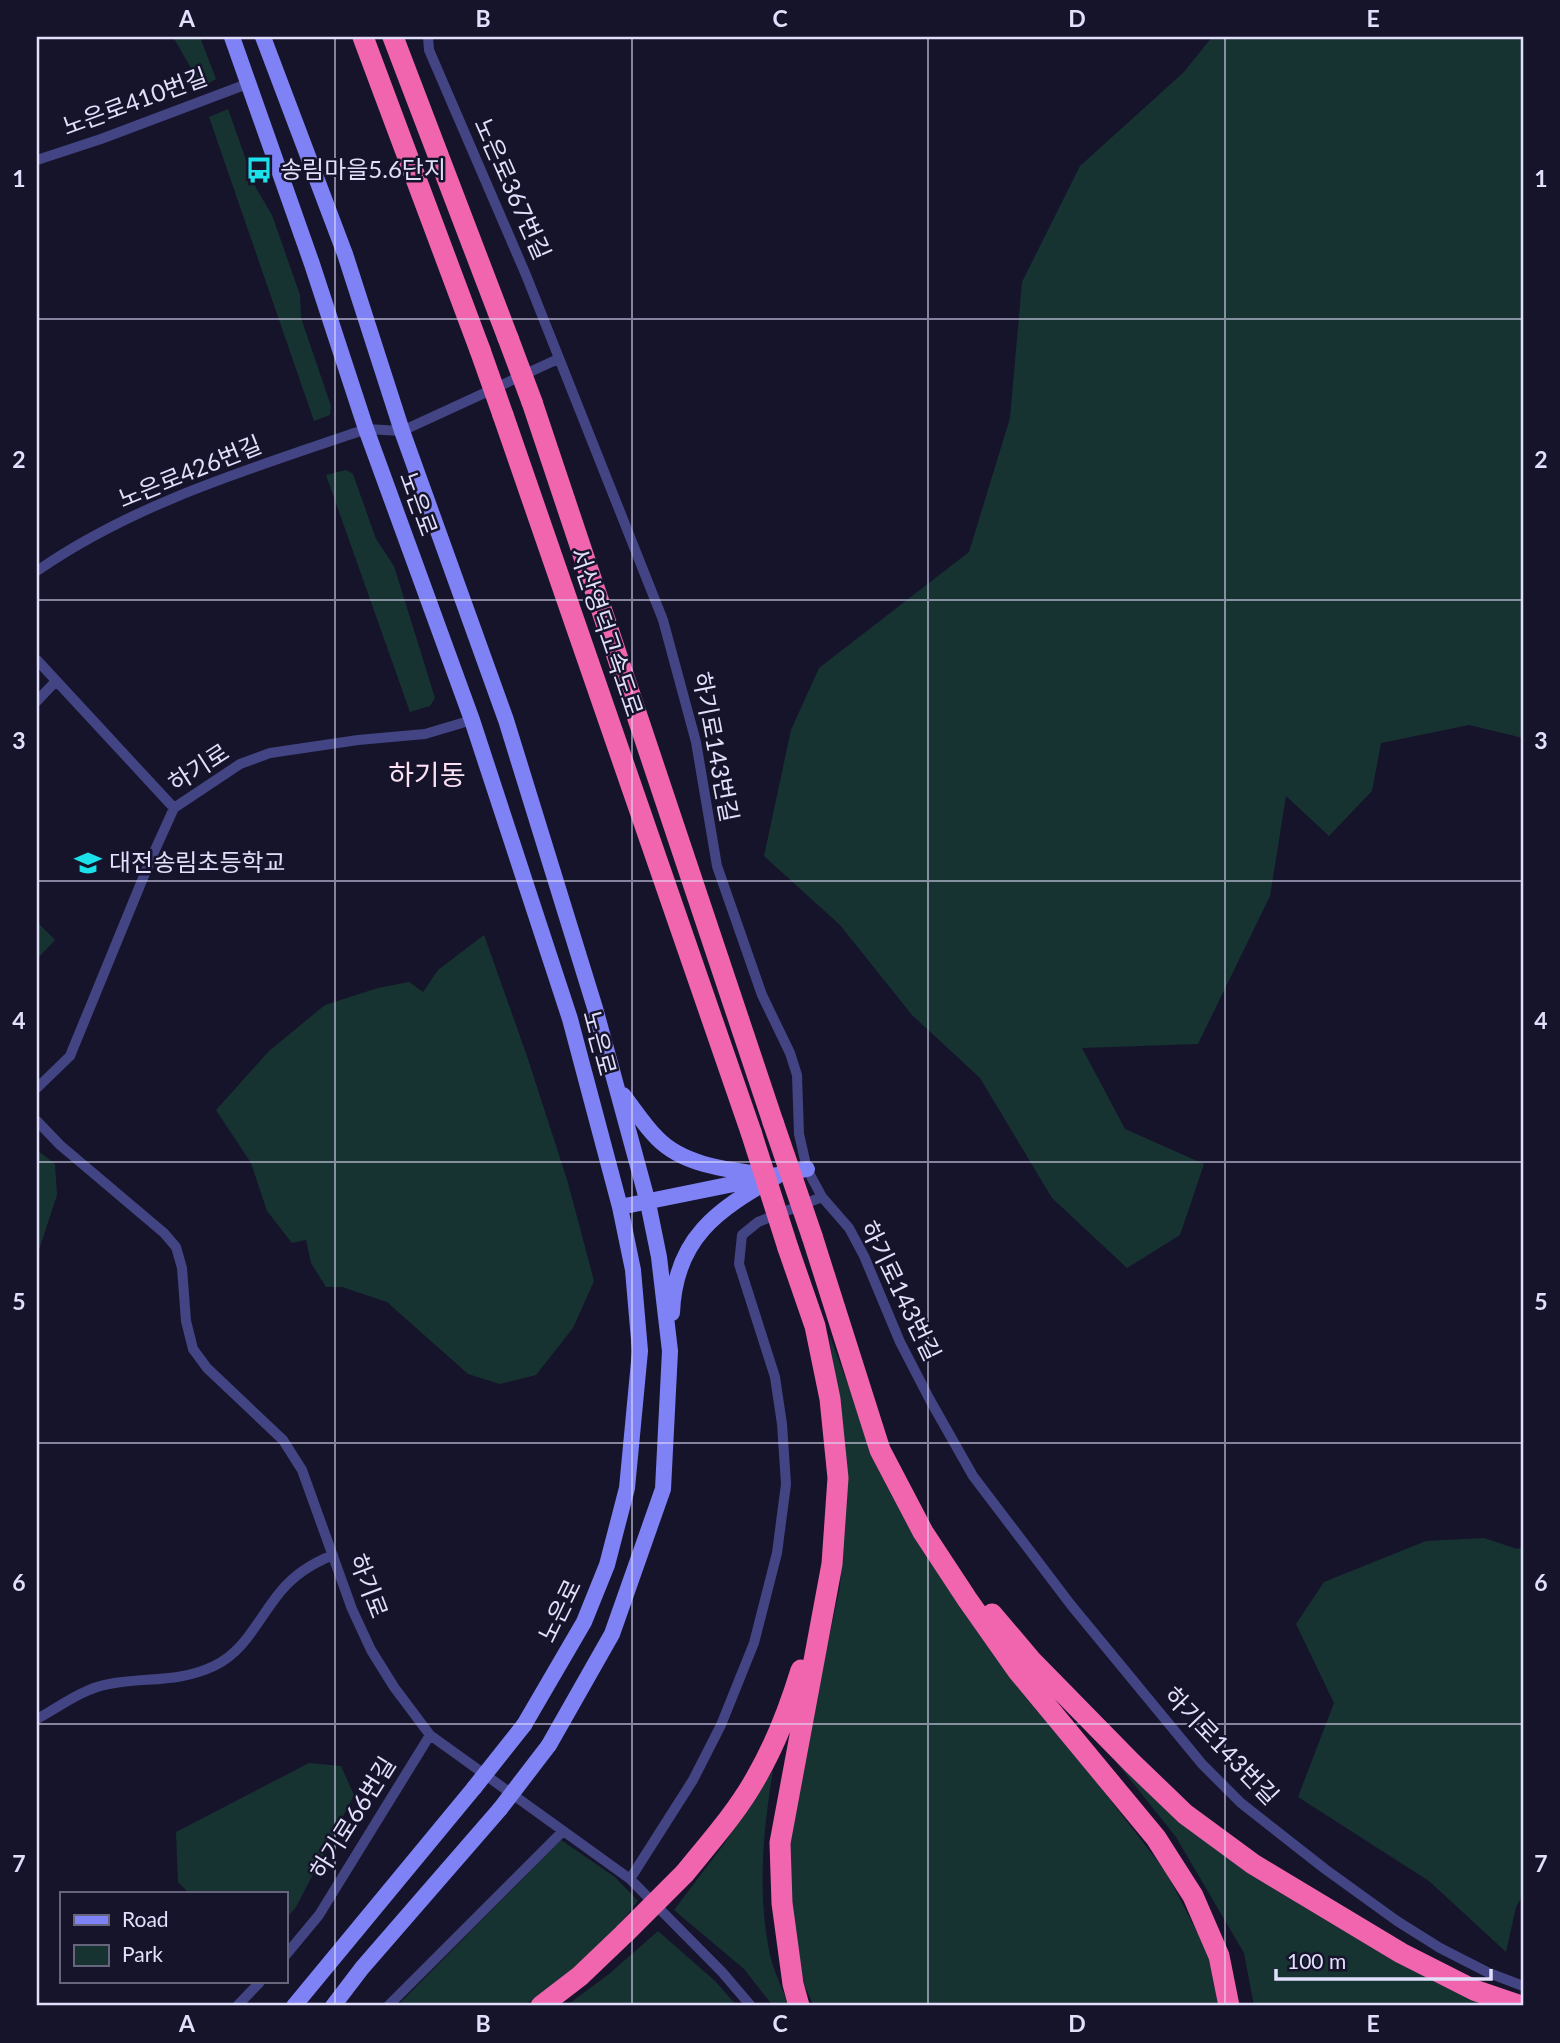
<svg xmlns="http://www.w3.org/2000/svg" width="1560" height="2043" font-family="Lato,'Noto Sans KR',sans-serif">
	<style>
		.green { fill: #173331 }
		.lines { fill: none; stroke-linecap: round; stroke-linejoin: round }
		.street { stroke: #434484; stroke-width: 10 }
		.secondary { stroke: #7f82f4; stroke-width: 16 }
		.highway { stroke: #f165af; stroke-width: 21 }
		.secondary-bridge { stroke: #7f82f4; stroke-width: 16 }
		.highway-bridge { stroke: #f165af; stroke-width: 21 }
		.grid { fill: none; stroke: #e1dffc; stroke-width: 2; stroke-opacity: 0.55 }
		.labels { text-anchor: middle; stroke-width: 5; stroke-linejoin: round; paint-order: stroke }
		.street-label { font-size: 24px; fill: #e1dffc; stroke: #16142a }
		.poi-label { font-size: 24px; fill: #e1dffc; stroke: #16142a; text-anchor: start }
		.quarter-label { font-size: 28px; fill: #fce1f4; stroke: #16142a }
		.neatline { fill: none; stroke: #e1dffc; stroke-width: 2.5 }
		.grid-label { font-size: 23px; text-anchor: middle; font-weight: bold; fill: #e1dffc }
	</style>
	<rect width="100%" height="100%" fill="#16142a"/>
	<path class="green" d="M 173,37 L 200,37 L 216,79 L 202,87 Z
		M 1212,37 L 1523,37 L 1523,738 L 1469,725 L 1381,743 L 1372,791 L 1329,836 L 1286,796 L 1270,896 L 1198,1044 L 1082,1048 L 1125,1129 L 1204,1164 L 1180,1235 L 1127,1268 L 1052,1198 L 980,1078 L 912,1015 L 840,925 L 764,856 L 791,730 L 819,668 L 969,552 L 1010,418 L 1022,282 L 1080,166 L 1184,72 Z
		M 228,109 L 256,188 L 272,215 L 300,295 L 301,318 L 331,406 L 330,415 L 314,421 L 209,117 Z
		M 346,470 L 353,474 L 376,539 L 394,566 L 435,698 L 430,706 L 410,712 L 326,475 Z
		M 37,922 L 55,940 L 37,959 Z
		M 484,935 L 527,1056 L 568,1183 L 594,1281 L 573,1328 L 536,1375 L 500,1384 L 468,1374 L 387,1302 L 342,1287 L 326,1287 L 311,1263 L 306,1240 L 292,1243 L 267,1211 L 251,1163 L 216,1110 L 269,1051 L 325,1005 L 378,988 L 409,982 L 423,992 L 438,970 Z
		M 37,1150 L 55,1164 L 57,1195 L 37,1256 Z
		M 829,1334 L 853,1398 L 917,1537 L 958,1604 L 1012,1680 L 1098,1784 L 1166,1872 L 1208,1953 L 1218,2006 L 814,2006 L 805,1987 L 788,1911 L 785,1849 L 840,1586 L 845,1506 L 839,1408 Z
		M 1484,1538 L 1517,1549 L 1523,1547 L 1523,1895 L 1516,1907 L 1506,1952 L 1429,1881 L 1298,1797 L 1334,1703 L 1296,1624 L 1324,1582 L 1426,1541 Z
		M 1086,1724 L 1213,1845 L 1494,2006 L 1254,2006 L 1244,1953 L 1176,1837 Z
		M 309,1763 L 341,1766 L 354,1795 L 296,1907 L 285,1920 L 285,1894 L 190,1894 L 178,1882 L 176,1832 Z
		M 773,1770 C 763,1832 757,1893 770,1955 C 774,1972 783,1990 789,2006 L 773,2006 L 744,1969 L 674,1910 L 724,1844 Z
		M 561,1840 L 615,1877 L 638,1901 L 611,1935 L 558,1985 L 522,2006 L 397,2006 Z
		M 658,1931 L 715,1981 L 737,2006 L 566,2006 L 609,1974 Z"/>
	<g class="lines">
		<path class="street" d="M 428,37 L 429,50 L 526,275 L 663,620 L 696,742 L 717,866 L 762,995 L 790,1053 L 797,1075 L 799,1134 L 807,1169 L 822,1197 L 849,1228 L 864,1256 L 900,1342 L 930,1400 L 973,1476 L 1071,1605 L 1202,1764 L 1241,1803 L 1325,1869 L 1397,1921 L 1440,1948 L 1489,1973 L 1523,1986
			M 37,160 L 101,139 L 247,84
			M 37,571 C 136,502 253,468 366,429 L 402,431 L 558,359
			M 37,660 L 174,808
			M 37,701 L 56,681
			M 37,1088 L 70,1056 L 150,861 L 174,808 L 240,764 L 270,753 L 358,740 L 425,734 L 472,720
			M 37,1121 L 60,1145 L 164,1233 L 176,1247 L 182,1268 L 186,1321 L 193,1349 L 207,1368 L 283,1440 L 302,1470 L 352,1609 L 371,1650 L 394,1687 L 430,1735 L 630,1879 L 722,1972 L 751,2006
			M 37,1719 C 59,1707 84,1688 109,1684 C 146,1677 178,1683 214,1666 C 246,1651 259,1617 281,1591 C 295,1574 313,1563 333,1555
			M 630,1879 L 693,1780 L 721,1725 L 754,1643 L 777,1553 L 786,1484 L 782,1424 L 775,1377 L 739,1264 L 742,1235 L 758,1222 L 822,1197
			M 285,1956 L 319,1915 L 430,1735
			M 237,2006 L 260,1982
			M 388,2006 L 563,1831"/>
		<path class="secondary" d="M 232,37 L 312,264 L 366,429 L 472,720 L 570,1019 L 620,1207 L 633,1270 L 640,1351 L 627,1488 L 607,1565 L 584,1622 L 524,1725
			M 263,37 L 345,254 L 402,431 L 506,720 L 595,1008 L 648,1203 L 659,1257 L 670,1351 L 663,1489 L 612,1634 L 549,1745
			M 623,1095 C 634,1109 644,1125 657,1138 C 686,1168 735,1170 774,1176
			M 620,1207 L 807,1169
			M 672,1313 C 675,1238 717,1210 777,1176
			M 294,2006 L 474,1788
			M 333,2006 L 362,1968 L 500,1809"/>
		<path class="highway" d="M 363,37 L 480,350
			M 393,37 L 508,338
			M 532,402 L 773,1122
			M 503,415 L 751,1132
			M 812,1236 L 880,1450 L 923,1532 L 967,1599 L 1017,1670 L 1156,1838 L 1193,1896 L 1219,1956 L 1229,2006
			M 788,1248 L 815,1326 L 830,1399 L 838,1478 L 832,1564 L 780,1843 L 782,1903 L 793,1984 L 799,2006
			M 992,1614 L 1031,1660 L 1132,1763 L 1185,1814 L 1253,1864 L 1401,1953 L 1474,1990 L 1521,2006
			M 685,1873 C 710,1842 738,1811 757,1776 C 776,1743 790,1706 801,1670
			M 541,2006 L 580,1976 L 625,1933"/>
		<path class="secondary-bridge" d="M 474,1788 L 524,1725
			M 500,1809 L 549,1745"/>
		<path class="highway-bridge" d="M 508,338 L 532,402
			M 480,350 L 503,415
			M 773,1122 L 812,1236
			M 751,1132 L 788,1248
			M 625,1933 L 685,1873"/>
	</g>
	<path class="grid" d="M 335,37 L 335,2006M 632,37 L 632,2006M 928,37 L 928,2006M 1225,37 L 1225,2006M 37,319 L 1523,319M 37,600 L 1523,600M 37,881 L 1523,881M 37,1162 L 1523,1162M 37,1443 L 1523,1443M 37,1724 L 1523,1724"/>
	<defs>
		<g id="bus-bare" transform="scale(2.1)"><path d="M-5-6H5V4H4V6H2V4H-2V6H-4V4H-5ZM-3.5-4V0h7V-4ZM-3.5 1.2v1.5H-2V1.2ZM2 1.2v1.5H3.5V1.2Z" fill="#1ce1eb" stroke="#16142a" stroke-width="2.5" paint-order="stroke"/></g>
		<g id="school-bare" transform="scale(2.1)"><path d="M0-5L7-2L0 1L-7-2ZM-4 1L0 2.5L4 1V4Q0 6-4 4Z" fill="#1ce1eb" stroke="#16142a" stroke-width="2.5" paint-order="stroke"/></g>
	</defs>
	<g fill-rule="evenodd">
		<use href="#bus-bare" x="259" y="170"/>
		<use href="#school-bare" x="88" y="863"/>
	</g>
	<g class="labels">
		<g class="street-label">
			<text transform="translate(135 102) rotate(-20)" y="8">노은로410번길</text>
			<text transform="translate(512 189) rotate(66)" y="8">노은로367번길</text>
			<text transform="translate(190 472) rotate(-22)" y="8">노은로426번길</text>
			<text transform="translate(418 504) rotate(70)" y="8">노은로</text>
			<text transform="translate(606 632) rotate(71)" y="8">서산영덕고속도로</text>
			<text transform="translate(715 747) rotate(79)" y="8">하기로143번길</text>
			<text transform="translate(199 768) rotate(-33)" y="8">하기로</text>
			<text transform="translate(599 1043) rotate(75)" y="8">노은로</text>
			<text transform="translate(900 1291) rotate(64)" y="8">하기로143번길</text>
			<text transform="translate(368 1586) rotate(69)" y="8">하기로</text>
			<text transform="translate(560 1611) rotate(-64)" y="8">노은로</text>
			<text transform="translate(1221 1746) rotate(46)" y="8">하기로143번길</text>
			<text transform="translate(353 1818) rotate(-58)" y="8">하기로66번길</text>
		</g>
		<g class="poi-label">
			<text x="280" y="178">송림마을5.6단지</text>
			<text x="109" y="871">대전송림초등학교</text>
		</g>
		<g class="quarter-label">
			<text x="427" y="785">하기동</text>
		</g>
	</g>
	<rect width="1560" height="2043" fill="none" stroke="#16142a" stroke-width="77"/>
	<rect x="60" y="1892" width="228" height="91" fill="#16142a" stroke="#67657e" stroke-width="2"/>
	<rect x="74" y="1915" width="35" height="10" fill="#7f82f4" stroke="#67657e" stroke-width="2"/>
	<text x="122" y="1927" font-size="21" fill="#e1dffc">Road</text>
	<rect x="74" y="1945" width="35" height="21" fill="#173331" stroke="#67657e" stroke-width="2"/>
	<text x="122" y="1962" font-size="21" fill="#e1dffc">Park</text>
	<path d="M1276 1969v10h215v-10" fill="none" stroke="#e1dffc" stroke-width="3.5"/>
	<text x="1287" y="1969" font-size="21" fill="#e1dffc" stroke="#16142a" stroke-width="5" paint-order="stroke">100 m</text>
	<rect x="38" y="38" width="1484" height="1966" class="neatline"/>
	<g class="grid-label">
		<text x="187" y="27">A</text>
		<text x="483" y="27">B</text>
		<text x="780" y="27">C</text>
		<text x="1077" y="27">D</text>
		<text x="1373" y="27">E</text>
		<text x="19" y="187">1</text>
		<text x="1541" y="187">1</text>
		<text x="19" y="468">2</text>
		<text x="1541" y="468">2</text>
		<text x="19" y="749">3</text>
		<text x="1541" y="749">3</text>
		<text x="19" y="1029">4</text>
		<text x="1541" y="1029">4</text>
		<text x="19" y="1310">5</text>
		<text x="1541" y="1310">5</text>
		<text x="19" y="1591">6</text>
		<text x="1541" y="1591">6</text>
		<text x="19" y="1872">7</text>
		<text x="1541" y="1872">7</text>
		<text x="187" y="2032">A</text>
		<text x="483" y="2032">B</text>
		<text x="780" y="2032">C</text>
		<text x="1077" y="2032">D</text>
		<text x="1373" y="2032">E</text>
	</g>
</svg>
